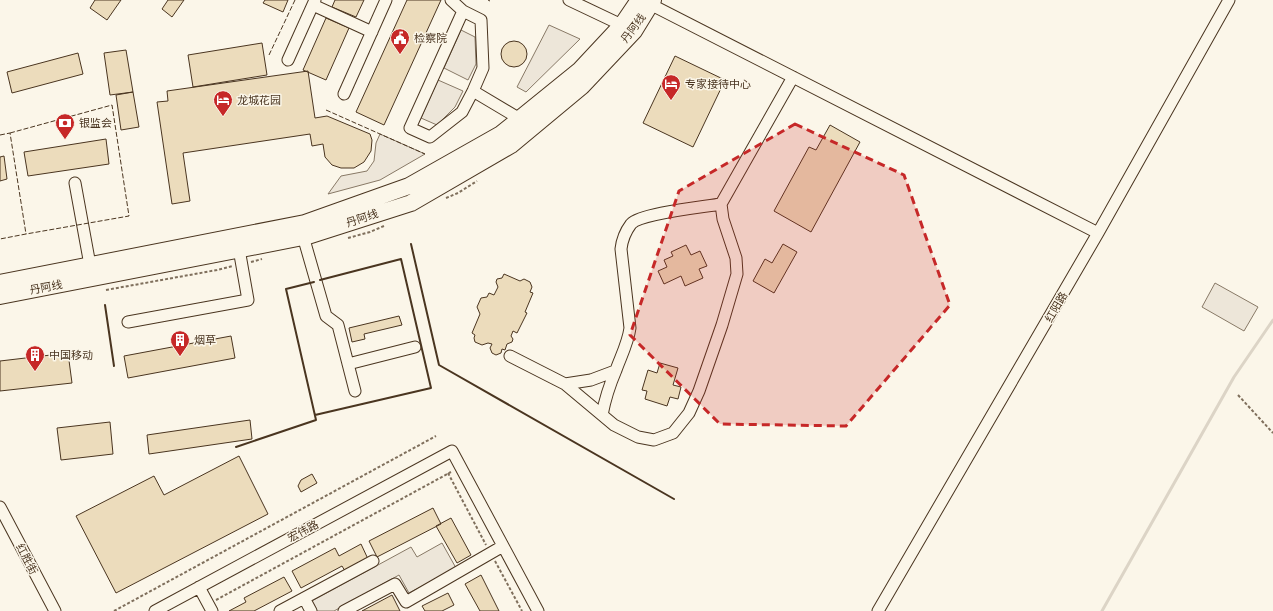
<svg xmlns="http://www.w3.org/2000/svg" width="1273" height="611" font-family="'Fira Sans','Noto Sans SC',sans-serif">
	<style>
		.green { fill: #ede6d9; stroke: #887966 }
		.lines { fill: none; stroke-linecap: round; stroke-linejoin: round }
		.stream { stroke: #dcd4c6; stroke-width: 3 }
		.building { fill: #ecdcbc; stroke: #4a3520 }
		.minor-casing { stroke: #4a3520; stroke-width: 13 }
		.highway-casing { stroke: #4a3520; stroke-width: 18 }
		.path { stroke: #7f6f5c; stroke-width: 2; stroke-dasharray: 3 2; stroke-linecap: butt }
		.minor { stroke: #fbf6e9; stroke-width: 11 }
		.highway { stroke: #fbf6e9; stroke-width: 16 }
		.fence { stroke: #4a3520; stroke-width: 1; stroke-dasharray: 5 2; stroke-linecap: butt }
		.wall { stroke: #4a3520; stroke-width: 2 }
		.marked { fill: #c62828; fill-opacity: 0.2; stroke: #c62828; stroke-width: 3; stroke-dasharray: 8 5; stroke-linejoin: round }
		.labels { text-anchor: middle; stroke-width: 3; stroke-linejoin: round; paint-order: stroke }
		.street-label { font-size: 11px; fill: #4a3520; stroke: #fbf6e9 }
		.poi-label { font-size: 11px; fill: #4a3520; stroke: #fbf6e9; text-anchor: start }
	</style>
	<rect width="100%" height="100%" fill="#fbf6e9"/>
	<path class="green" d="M 549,25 L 580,39 L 526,92 L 517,87 Z
		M 461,30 L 475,37 L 476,64 L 468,80 L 444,68 Z
		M 438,80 L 463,91 L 455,107 L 437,125 L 421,118 Z
		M 380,134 L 425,154 L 380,180 L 328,194 L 341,176 L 367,171 L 374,161 L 376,143 Z
		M 1215,283 L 1258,307 L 1244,331 L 1202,307 Z
		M 442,543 L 456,568 L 409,593 L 399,575 L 334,611 L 315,611 L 310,602 L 411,547 L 417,557 Z"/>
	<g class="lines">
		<path class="stream" d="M 1102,611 L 1234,377 L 1273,320"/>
	</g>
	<path class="building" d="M 95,0 L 121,0 L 107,20 L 90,8 Z
		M 168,0 L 184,0 L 172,17 L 162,9 Z
		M 265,0 L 288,0 L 283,12 L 263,3 Z
		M 335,0 L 364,0 L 356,17 L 332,7 Z
		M 407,0 L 441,0 L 384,125 L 356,112 Z
		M 326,18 L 349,28 L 326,80 L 303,70 Z
		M501 54a13 13 0 1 1 26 0a13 13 0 1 1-26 0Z
		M 262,43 L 267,75 L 193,87 L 188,55 Z
		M 126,50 L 133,92 L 110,95 L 104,53 Z
		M 78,53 L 83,74 L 12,93 L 7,72 Z
		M 675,56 L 725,80 L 693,147 L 643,123 Z
		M 308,71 L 315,118 L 327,116 L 370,134 L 372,140 L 371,151 L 364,162 L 354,168 L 341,168 L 332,165 L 325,157 L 323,144 L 312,146 L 310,134 L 183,153 L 190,201 L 172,204 L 157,102 L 168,101 L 167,91 Z
		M 133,92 L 139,127 L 121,130 L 116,95 Z
		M 830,125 L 860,142 L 811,232 L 774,211 L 809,147 L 816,150 Z
		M 106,139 L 109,164 L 28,176 L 24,152 Z
		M 4,156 L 7,179 L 0,181 L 0,157 Z
		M 783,244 L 797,252 L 774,293 L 753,281 L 765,259 L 772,263 Z
		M 686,245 L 691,255 L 700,251 L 707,266 L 699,269 L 703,278 L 685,286 L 681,276 L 664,284 L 658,271 L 667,267 L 664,260 L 673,256 L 671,252 Z
		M 504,274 L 520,281 L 524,279 L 530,282 L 532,287 L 530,292 L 533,293 L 525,312 L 527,313 L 517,333 L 513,331 L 511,336 L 513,339 L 512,342 L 507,344 L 505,350 L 502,349 L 501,353 L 496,355 L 492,353 L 490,348 L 492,344 L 488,343 L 482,345 L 475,342 L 474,338 L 475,335 L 472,333 L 480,314 L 477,307 L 481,298 L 487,297 L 489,293 L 494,295 L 498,287 L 496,282 L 497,279 L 502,278 Z
		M 399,316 L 402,325 L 364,334 L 365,339 L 352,342 L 349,328 Z
		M 231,336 L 235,358 L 128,378 L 124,356 Z
		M 68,353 L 72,383 L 0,391 L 0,361 Z
		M 660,363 L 678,368 L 673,385 L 681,387 L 678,399 L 670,397 L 667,406 L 645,399 L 647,391 L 642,390 L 648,370 L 657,373 Z
		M 250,420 L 252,439 L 149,454 L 147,435 Z
		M 110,422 L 113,454 L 61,460 L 57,428 Z
		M 239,456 L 268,514 L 116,593 L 76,516 L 154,476 L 164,495 Z
		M 312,474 L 317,483 L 301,492 L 298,486 L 301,480 Z
		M 433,508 L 441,524 L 377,557 L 369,541 Z
		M 451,518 L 471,555 L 457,563 L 436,526 Z
		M 361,544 L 368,559 L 345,571 L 342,566 L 301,588 L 292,571 L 335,548 L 339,556 Z
		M 481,575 L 499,611 L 480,611 L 465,584 Z
		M 284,577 L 292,591 L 254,611 L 229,611 L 246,602 L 244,598 Z
		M 448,593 L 454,605 L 442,611 L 425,611 L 422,606 Z
		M 392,595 L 400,611 L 362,611 Z"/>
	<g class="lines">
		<g class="minor-casing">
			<path id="minor" d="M 451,0 L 463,11
				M 569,0 L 628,28
				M 644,1 L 1098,233
				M 313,5 L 372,32
				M 463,11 L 481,20 L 483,68 L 473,91 L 462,112 L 430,137 L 410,128 Z
				M 288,60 L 315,0
				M 473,91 L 520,119
				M 344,94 L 386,0
				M 75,183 L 90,265
				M 303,236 L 326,316 L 338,325 L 355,391
				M 128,322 L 248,300 L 239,249
				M 510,356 L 565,384 L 614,425 L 638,437 L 654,440 L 673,433 L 689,413 L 699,391 L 722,325 L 737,274 L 736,258 L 723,219 L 721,204 L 793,77
				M 348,364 L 415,347
				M 565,384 L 591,380 L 615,371
				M 602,415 C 605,399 610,384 616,370 C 621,356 628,343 630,328 L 621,249 C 622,240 625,232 631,224 C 641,213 704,207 721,204
				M 0,507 L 55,611
				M 199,587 L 212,611
				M 304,598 L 311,611
				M 155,611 L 452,451 L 538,611
				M 280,611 L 373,561
				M 344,611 L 395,584 L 406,602 L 503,546
				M 878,611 L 1098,233 L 1229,0"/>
		</g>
		<g class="highway-casing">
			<path id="highway" d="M 0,283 L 305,223 L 409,186 L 501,134 L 580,70 L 622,25 L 639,0
				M 0,296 L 308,236 L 411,203 L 511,145 L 582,86 L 634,31 L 653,0"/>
		</g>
		<path class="path" d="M 446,198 L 458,193 L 477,181
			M 348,238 L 370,232 L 384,226
			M 251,262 L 262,259
			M 106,290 L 217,270 L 233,266
			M 1238,395 L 1273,433
			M 448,473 L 486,545
			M 495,561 L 522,611
			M 216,600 L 451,472
			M 114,611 L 436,436"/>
		<use href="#minor" class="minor"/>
		<use href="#highway" class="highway"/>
		<path class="fence" d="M 488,0 L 490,1
			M 269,55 L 295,0
			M 326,110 L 425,154
			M 10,133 L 112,105 L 129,216 L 26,234
			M 0,135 L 10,133 L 26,234 L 0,239"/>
		<path class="wall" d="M 411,244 L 439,365 L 674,499
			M 105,305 L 114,366
			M 315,415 L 431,388 L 401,259 L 320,280
			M 236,447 L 316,420 L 286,289 L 314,282"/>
	</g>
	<path class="marked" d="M 795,124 L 904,175 L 950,305 L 846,426 L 720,424 L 630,335 L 679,191 Z"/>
	<defs>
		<g id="civic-pin" transform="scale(1)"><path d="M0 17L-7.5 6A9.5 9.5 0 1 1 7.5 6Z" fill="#c62828" stroke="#fbf6e9"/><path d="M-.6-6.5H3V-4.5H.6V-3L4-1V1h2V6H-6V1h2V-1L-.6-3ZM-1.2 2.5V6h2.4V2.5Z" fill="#fff"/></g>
		<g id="hotel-pin" transform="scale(1)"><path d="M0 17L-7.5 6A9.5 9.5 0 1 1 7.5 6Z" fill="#c62828" stroke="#fbf6e9"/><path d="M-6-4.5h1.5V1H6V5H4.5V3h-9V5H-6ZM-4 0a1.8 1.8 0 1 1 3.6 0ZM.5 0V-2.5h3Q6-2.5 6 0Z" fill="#fff"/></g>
		<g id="bank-pin" transform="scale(1)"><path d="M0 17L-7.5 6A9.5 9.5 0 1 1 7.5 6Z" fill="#c62828" stroke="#fbf6e9"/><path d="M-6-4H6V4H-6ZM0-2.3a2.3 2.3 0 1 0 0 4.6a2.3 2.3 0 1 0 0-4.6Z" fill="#fff"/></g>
		<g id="building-pin" transform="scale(1)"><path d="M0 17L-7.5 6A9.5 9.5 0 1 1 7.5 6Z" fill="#c62828" stroke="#fbf6e9"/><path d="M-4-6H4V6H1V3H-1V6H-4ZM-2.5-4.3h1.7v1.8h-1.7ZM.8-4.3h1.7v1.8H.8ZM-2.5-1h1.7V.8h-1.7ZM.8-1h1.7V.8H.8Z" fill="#fff"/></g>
	</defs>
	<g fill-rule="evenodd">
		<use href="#civic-pin" x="400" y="38"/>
		<use href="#hotel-pin" x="671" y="84"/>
		<use href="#hotel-pin" x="223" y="100"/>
		<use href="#bank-pin" x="65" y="123"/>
		<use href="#building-pin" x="180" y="340"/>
		<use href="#building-pin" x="35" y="355"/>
	</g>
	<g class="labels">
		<g class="street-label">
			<text transform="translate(633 28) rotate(-53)" y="4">丹阿线</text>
			<text transform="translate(362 218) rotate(-18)" y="4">丹阿线</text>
			<text transform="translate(46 287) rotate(-11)" y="4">丹阿线</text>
			<text transform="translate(1056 307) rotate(-60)" y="4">红阳路</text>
			<text transform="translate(303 531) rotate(-28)" y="4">宏伟路</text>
			<text transform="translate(27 559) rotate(62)" y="4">红胜街</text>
		</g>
		<g class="poi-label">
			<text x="414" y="42">检察院</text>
			<text x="685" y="88">专家接待中心</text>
			<text x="237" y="104">龙城花园</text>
			<text x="79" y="127">银监会</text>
			<text x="194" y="344">烟草</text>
			<text x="49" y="359">中国移动</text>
		</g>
	</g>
</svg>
